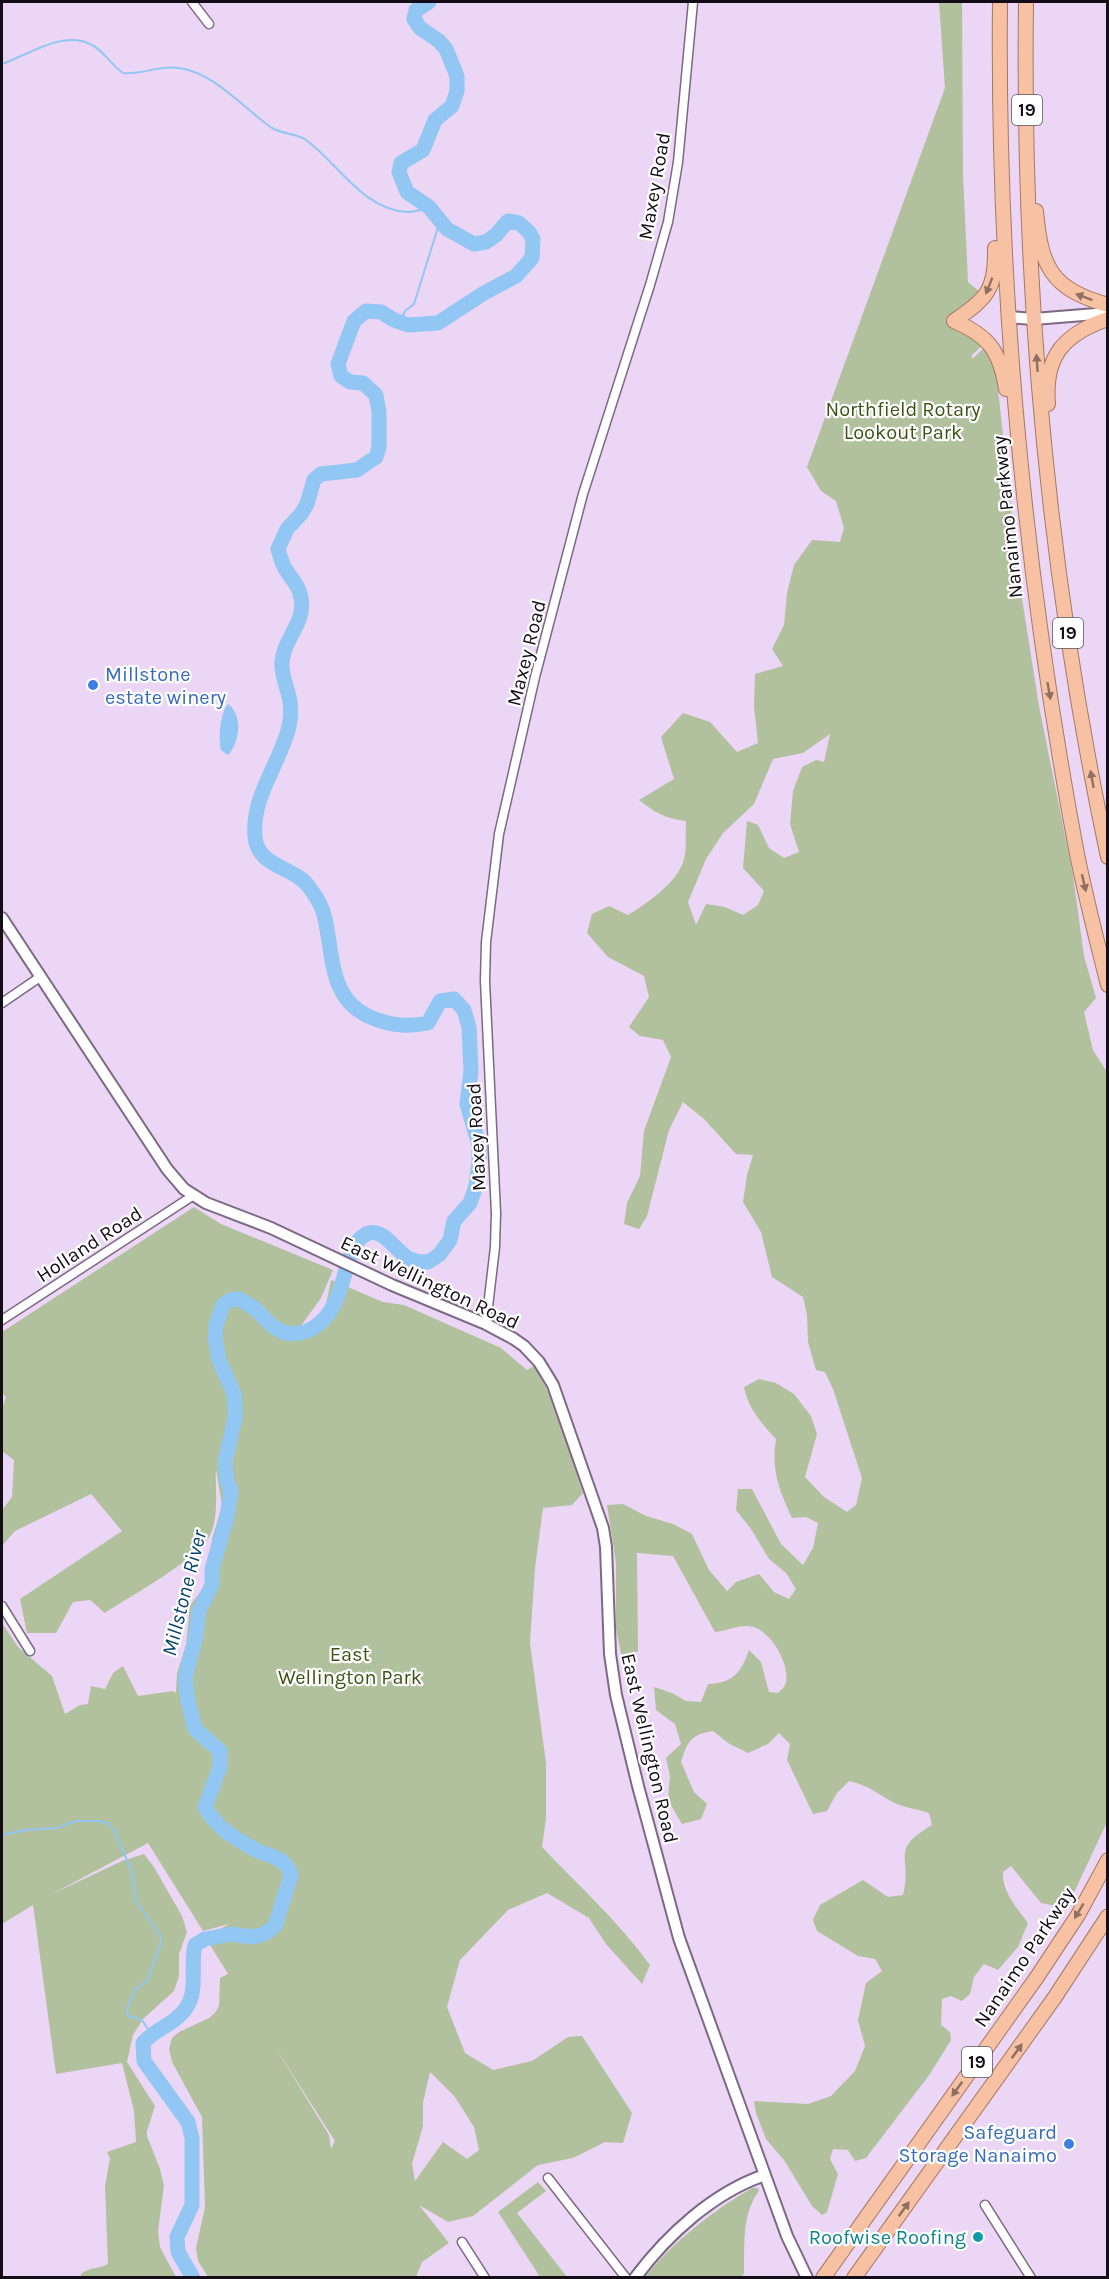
<svg xmlns="http://www.w3.org/2000/svg" width="1109" height="2279" font-family="Karla,sans-serif">
	<style>
		.green { fill: #b1c19d; fill-rule: evenodd }
		.water { fill: #92c6f3 }
		.lines { fill: none; stroke-linecap: round; stroke-linejoin: round }
		.stream { stroke: #92c6f3; stroke-width: 2 }
		.river { stroke: #92c6f3; stroke-width: 15 }
		.minor-casing { stroke: #7c6984; stroke-width: 11 }
		.tertiary-casing { stroke: #7c6984; stroke-width: 14 }
		.trunk-casing { stroke: #a67863; stroke-width: 16 }
		.minor { stroke: #fff; stroke-width: 8 }
		.tertiary { stroke: #fff; stroke-width: 10 }
		.trunk { stroke: #f6c2a3; stroke-width: 14 }
		.oneway { fill: #907064 }
		.shop-dot { fill: #3f7fe0; stroke: #fff; stroke-width: 2 }
		.culture-dot { fill: #0f9aa8; stroke: #fff; stroke-width: 2 }
		.labels { text-anchor: middle; stroke-width: 4.5; stroke-linejoin: round; paint-order: stroke }
		.shield { fill: #fff; stroke: #5a555d; stroke-width: 1.5 }
		.shield-label { font-size: 18px; font-weight: bold; fill: #140c17 }
		.street-label { font-size: 20px; fill: #140c17; stroke: #fff }
		.park-label { font-size: 20px; fill: #3c5314; stroke: #fff }
		.shop-label { font-size: 20px; fill: #366cbe; stroke: #fff; text-anchor: start }
		.culture-label { font-size: 20px; fill: #0d838f; stroke: #fff; text-anchor: end }
		.water-label { font-size: 21px; font-style: italic; fill: #04446d; stroke: #fff }
	</style>
	<rect width="100%" height="100%" fill="#ecd6f5"/>
	<path class="green" d="M 939,2 L 962,2 L 963,174 L 968,282 L 980,292 L 969,303 L 970,334 L 982,346 L 972,355 L 972,359 L 985,347 L 996,371 L 1019,580 L 1039,706 L 1073,875 L 1084,956 L 1096,998 L 1084,1012 L 1093,1050 L 1107,1072 L 1107,1822 L 1071,1899 L 1061,1907 L 1041,1903 L 1011,1866 L 1003,1872 C 1002,1892 1017,1908 1028,1923 L 1018,1947 L 998,1970 L 984,1964 L 974,1977 L 970,1994 L 962,2001 L 951,1996 L 942,1999 L 941,2025 L 950,2032 L 951,2040 L 930,2074 L 866,2158 L 855,2161 L 848,2150 L 833,2149 L 830,2159 L 838,2174 L 827,2212 L 822,2215 L 812,2206 L 784,2160 L 766,2139 L 756,2113 L 754,2101 L 808,2104 L 831,2096 L 855,2071 L 865,2046 L 858,2020 L 866,1983 L 882,1971 L 875,1959 L 858,1956 L 817,1931 L 813,1920 L 820,1905 L 863,1880 L 888,1897 L 903,1895 C 913,1856 888,1851 932,1825 L 929,1813 C 918,1809 906,1808 897,1804 C 878,1795 871,1786 849,1781 L 837,1793 L 827,1811 L 813,1814 L 787,1760 L 790,1744 L 779,1733 L 768,1744 L 748,1753 L 728,1743 L 713,1731 C 690,1735 688,1741 681,1762 L 694,1792 L 707,1804 L 701,1819 L 682,1824 L 668,1800 L 670,1776 L 666,1758 L 681,1744 L 675,1724 L 656,1710 L 654,1687 L 672,1693 L 686,1701 L 701,1702 L 708,1684 C 733,1683 741,1673 749,1650 L 761,1662 L 769,1692 L 778,1693 C 781,1690 785,1687 786,1682 C 790,1663 769,1626 747,1626 C 739,1625 725,1631 715,1632 L 673,1556 L 637,1553 L 638,1650 L 629,1665 L 623,1663 L 616,1628 L 616,1563 L 607,1505 L 623,1504 L 646,1516 L 673,1524 L 692,1534 L 709,1570 L 727,1591 L 736,1582 L 759,1574 L 774,1592 L 789,1599 L 796,1589 L 786,1573 L 769,1559 L 751,1529 L 736,1510 L 738,1489 L 752,1489 L 781,1544 L 803,1565 L 813,1548 L 818,1523 L 806,1517 L 792,1518 C 779,1489 771,1471 776,1439 C 761,1423 748,1408 744,1387 L 759,1379 L 776,1383 L 794,1394 L 811,1416 L 817,1434 L 805,1477 L 824,1497 L 847,1512 L 856,1505 L 862,1478 L 833,1389 L 825,1372 L 816,1370 L 808,1342 L 807,1315 L 803,1297 L 772,1277 L 761,1232 L 743,1202 L 747,1175 L 753,1155 L 736,1154 L 704,1119 L 683,1102 L 669,1130 L 647,1216 L 639,1229 L 624,1224 L 627,1203 L 640,1176 L 644,1131 L 671,1057 L 663,1040 L 640,1036 L 629,1027 L 649,997 L 644,976 L 608,957 L 587,933 L 592,914 L 609,906 L 628,915 C 647,903 678,883 684,859 C 687,848 685,833 686,821 C 666,819 654,812 639,800 L 674,779 L 661,737 L 683,713 L 710,722 L 737,752 L 758,743 L 754,707 L 755,674 L 783,666 L 772,649 L 784,625 L 787,593 L 794,565 L 812,540 L 840,542 L 844,528 L 836,501 L 821,491 L 807,467 L 945,88 ZM 830,734 L 824,762 L 816,760 L 802,767 L 793,791 L 790,824 L 799,852 L 784,858 L 769,848 L 758,825 L 747,821 L 743,868 L 764,891 L 758,905 L 743,915 L 725,907 L 706,904 L 696,925 L 688,902 L 706,859 L 723,833 L 754,804 L 773,759 L 803,753 Z
		M 194,1207 L 221,1224 L 333,1270 L 321,1298 L 295,1334 L 324,1314 L 331,1280 L 383,1302 L 404,1305 L 501,1348 L 527,1370 L 534,1366 L 554,1403 L 583,1493 L 572,1505 L 543,1508 L 535,1568 L 530,1643 L 546,1763 L 546,1819 L 542,1847 C 579,1886 618,1921 650,1965 L 642,1984 L 606,1944 L 589,1918 L 547,1893 L 508,1910 L 460,1960 L 447,2007 L 465,2053 L 493,2070 L 532,2061 L 568,2037 L 582,2036 L 632,2113 L 623,2143 L 605,2142 L 573,2158 L 538,2165 L 473,2216 L 448,2222 L 419,2205 L 449,2243 L 422,2262 L 416,2277 L 208,2277 L 198,2261 L 196,2248 L 205,2207 L 202,2117 L 172,2062 L 169,2049 L 172,2038 L 179,2032 L 209,2018 L 215,2013 L 219,2006 L 220,1978 L 228,1974 L 207,1940 L 215,1932 L 229,1924 L 203,1931 L 148,1843 L 52,1894 L 122,1861 L 144,1854 L 154,1867 L 182,1916 L 187,1932 L 179,1954 L 179,1976 L 174,1991 L 143,2019 L 133,2035 L 127,2062 L 155,2106 L 147,2131 L 147,2136 L 160,2169 L 164,2186 L 158,2231 L 160,2247 L 176,2277 L 81,2277 L 81,2274 C 89,2267 99,2269 108,2264 L 105,2186 L 110,2158 L 107,2152 L 136,2142 L 134,2111 L 122,2063 L 56,2074 L 33,1905 L 2,1924 L 2,1623 L 18,1647 L 52,1676 L 65,1714 L 80,1705 L 88,1704 L 91,1686 L 105,1689 L 113,1673 L 123,1666 L 138,1696 L 173,1691 L 176,1693 L 177,1673 L 186,1645 L 190,1605 L 207,1584 L 212,1573 L 212,1539 L 222,1506 L 216,1469 C 215,1489 219,1514 211,1533 C 200,1559 130,1596 105,1613 L 90,1600 L 73,1602 L 56,1633 L 27,1633 L 20,1599 L 122,1531 L 91,1494 L 15,1531 L 2,1546 L 2,1510 L 12,1497 L 14,1460 L 2,1451 L 2,1408 L 6,1397 L 2,1393 L 2,1332 ZM 275,2047 L 335,2141 L 331,2149 L 329,2135 ZM 430,2072 L 455,2097 L 474,2127 L 479,2150 L 467,2159 L 443,2142 L 415,2181 L 412,2164 L 423,2126 L 423,2103 Z
		M 538,2182 L 546,2191 L 517,2213 L 567,2277 L 540,2277 L 498,2212 Z
		M 752,2188 L 758,2188 L 759,2191 C 741,2214 745,2247 744,2274 L 740,2277 L 645,2277 C 675,2240 711,2212 752,2188 Z"/>
	<path class="water" d="M 228,704 C 243,715 240,742 228,755 L 221,750 C 218,739 220,713 228,704 Z"/>
	<g class="lines">
		<path class="stream" d="M 2,64 C 28,55 64,29 92,45 C 105,52 111,65 123,73 C 142,75 159,65 179,68 C 215,73 243,108 272,128 C 283,134 297,134 306,140 C 339,164 362,209 407,212 C 414,212 422,209 430,208
			M 400,322 L 405,311 L 414,304 L 440,221
			M 2,1835 L 25,1830 L 57,1828 L 76,1821 L 98,1821 L 108,1823 L 115,1832 L 132,1872 L 136,1901 L 160,1935 L 161,1943 L 147,1981 L 135,1990 L 127,2009 L 128,2016 L 142,2020 L 151,2034"/>
		<path class="river" d="M 193,2278 L 178,2252 L 177,2237 L 192,2205 L 192,2138 L 188,2122 L 144,2061 L 143,2043 C 153,2031 167,2027 178,2017 C 202,1997 189,1970 195,1945 L 205,1939 L 232,1934 L 252,1937 L 264,1934 L 275,1926 L 291,1875 C 285,1856 269,1857 254,1849 C 234,1838 216,1827 205,1807 L 220,1767 L 220,1751 L 195,1729 L 188,1701 L 185,1678 L 195,1640 L 199,1611 L 212,1585 L 212,1569 L 227,1516 L 231,1491 L 227,1481 L 225,1462 L 235,1418 L 235,1405 L 234,1394 L 219,1360 L 215,1338 L 216,1325 L 223,1305 L 230,1300 L 239,1299 C 244,1302 250,1305 255,1309 C 265,1317 273,1331 287,1333 C 296,1335 306,1332 313,1328 C 350,1307 341,1241 369,1233 C 385,1229 397,1253 410,1259 C 415,1262 423,1262 428,1262 L 439,1255 L 450,1240 L 454,1221 L 470,1203 L 476,1186 L 479,1163 L 479,1145 L 467,1104 L 471,1071 L 469,1027 L 464,1010 L 454,999 L 440,1001 L 428,1023 C 409,1027 394,1026 375,1019 C 329,1002 334,959 325,919 C 323,908 316,896 309,887 C 294,866 258,868 255,837 C 252,801 272,775 284,742 C 289,730 292,715 290,702 C 288,688 281,677 282,662 C 284,636 308,623 300,593 C 297,584 291,578 286,570 C 282,564 280,556 278,549 L 287,529 L 301,514 L 307,504 L 314,480 L 321,474 L 357,470 L 376,457 L 379,447 L 379,412 L 376,395 L 363,383 L 350,382 L 341,376 L 338,364 L 354,321 L 366,311 L 381,312 L 394,320 L 408,325 L 438,323 L 484,293 L 516,276 L 532,258 L 533,239 L 529,232 L 519,223 L 508,221 L 496,235 L 486,242 L 474,244 L 447,229 L 429,207 L 407,192 L 399,172 L 401,163 L 423,150 L 435,120 L 452,106 L 457,91 L 457,76 L 446,49 L 439,41 L 420,28 L 414,19 L 416,10 L 429,2"/>
		<g class="minor-casing">
			<path id="minor" d="M 192,2 L 209,24
				M 2,1003 L 40,977
				M 2,1320 L 194,1195
				M 486,1324 L 495,1247 L 496,1213 L 485,981 L 486,942 L 499,834 L 535,677 L 583,494 L 650,285 L 668,222 L 678,162 L 693,2
				M 2,1606 L 30,1651
				M 548,2178 L 626,2278
				M 985,2205 L 1031,2278
				M 462,2242 L 485,2278"/>
		</g>
		<g class="tertiary-casing">
			<path id="tertiary" d="M 1008,317 L 1034,319 L 1108,313
				M 2,918 L 167,1169 L 184,1189 L 206,1203 L 271,1228 L 392,1285 L 486,1324 L 514,1339 L 524,1346 L 539,1362 L 553,1385 L 603,1528 L 606,1547 L 610,1654 L 616,1695 L 638,1786 L 679,1938 L 787,2236 L 807,2278
				M 635,2278 C 667,2235 714,2192 765,2175"/>
		</g>
		<g class="trunk-casing">
			<path id="trunk" d="M 1000,2 C 997,288 1024,573 1077,854 C 1086,898 1097,942 1108,985
				M 1026,2 C 1022,289 1048,576 1108,857
				M 1036,211 C 1041,267 1051,289 1108,305
				M 954,321 C 989,336 1000,351 1006,389
				M 954,321 C 987,298 996,290 995,248
				M 1048,404 C 1044,356 1064,334 1108,319
				M 823,2278 L 1037,1977 L 1078,1915 L 1108,1860
				M 854,2278 L 1055,1997 L 1108,1916"/>
		</g>
		<use href="#minor" class="minor"/>
		<use href="#tertiary" class="tertiary"/>
		<use href="#trunk" class="trunk"/>
	</g>
	<defs><path id="oneway-solid" d="M-6-.8H1V-3.2L6.5 0L1 3.2V.8H-6Z" transform="scale(1.5)"/></defs>
	<g class="oneway">
		<use href="#oneway-solid" transform="translate(989 286) rotate(112)"/>
		<use href="#oneway-solid" transform="translate(1084 297) rotate(-159)"/>
		<use href="#oneway-solid" transform="translate(1037 363) rotate(-94)"/>
		<use href="#oneway-solid" transform="translate(1049 691) rotate(80)"/>
		<use href="#oneway-solid" transform="translate(1092 779) rotate(-100)"/>
		<use href="#oneway-solid" transform="translate(1084 883) rotate(77)"/>
		<use href="#oneway-solid" transform="translate(1079 1911) rotate(121)"/>
		<use href="#oneway-solid" transform="translate(1017 2051) rotate(-54)"/>
		<use href="#oneway-solid" transform="translate(957 2089) rotate(126)"/>
		<use href="#oneway-solid" transform="translate(904 2209) rotate(-54)"/>
	</g>
	<g class="shop-dot">
		<circle cx="93" cy="685" r="6"/>
		<circle cx="1069" cy="2144" r="6"/>
	</g>
	<circle class="culture-dot" cx="978" cy="2237" r="6"/>
	<g class="labels">
		<g class="shield">
			<rect x="1012" y="95" width="30" height="30" rx="4.5"/>
			<rect x="1053" y="618" width="30" height="30" rx="4.5"/>
			<rect x="962" y="2047" width="30" height="30" rx="4.5"/>
		</g>
		<g class="shield-label">
			<text x="1027" y="116">19</text>
			<text x="1068" y="639">19</text>
			<text x="977" y="2068">19</text>
		</g>
		<g class="street-label">
			<text transform="translate(654 186) rotate(-80)" y="7">Maxey Road</text>
			<text transform="translate(1007 517) rotate(-96)" y="7">Nanaimo Parkway</text>
			<text transform="translate(526 653) rotate(-76)" y="7">Maxey Road</text>
			<text transform="translate(476 1137) rotate(-93)" y="7">Maxey Road</text>
			<text transform="translate(89 1244) rotate(-33)" y="7">Holland Road</text>
			<text transform="translate(430 1282) rotate(25)" y="7">East Wellington Road</text>
			<text transform="translate(650 1748) rotate(77)" y="7">East Wellington Road</text>
			<text transform="translate(1024 1957) rotate(-56)" y="7">Nanaimo Parkway</text>
		</g>
		<g class="park-label">
			<text x="903" y="416">Northfield Rotary<tspan x="903" dy="23">Lookout Park</tspan></text>
			<text x="350" y="1661">East<tspan x="350" dy="23">Wellington Park</tspan></text>
		</g>
		<g class="shop-label">
			<text x="105" y="681">Millstone<tspan x="105" dy="23">estate winery</tspan></text>
			<text x="1057" y="2139" text-anchor="end">Safeguard<tspan x="1057" dy="23">Storage Nanaimo</tspan></text>
		</g>
		<g class="culture-label">
			<text x="966" y="2244">Roofwise Roofing</text>
		</g>
		<g class="water-label">
			<text transform="translate(184 1593) rotate(-76)" y="7">Millstone River</text>
		</g>
	</g>
	<rect width="1109" height="2279" fill="none" stroke="#140c17" stroke-width="6"/>
</svg>
